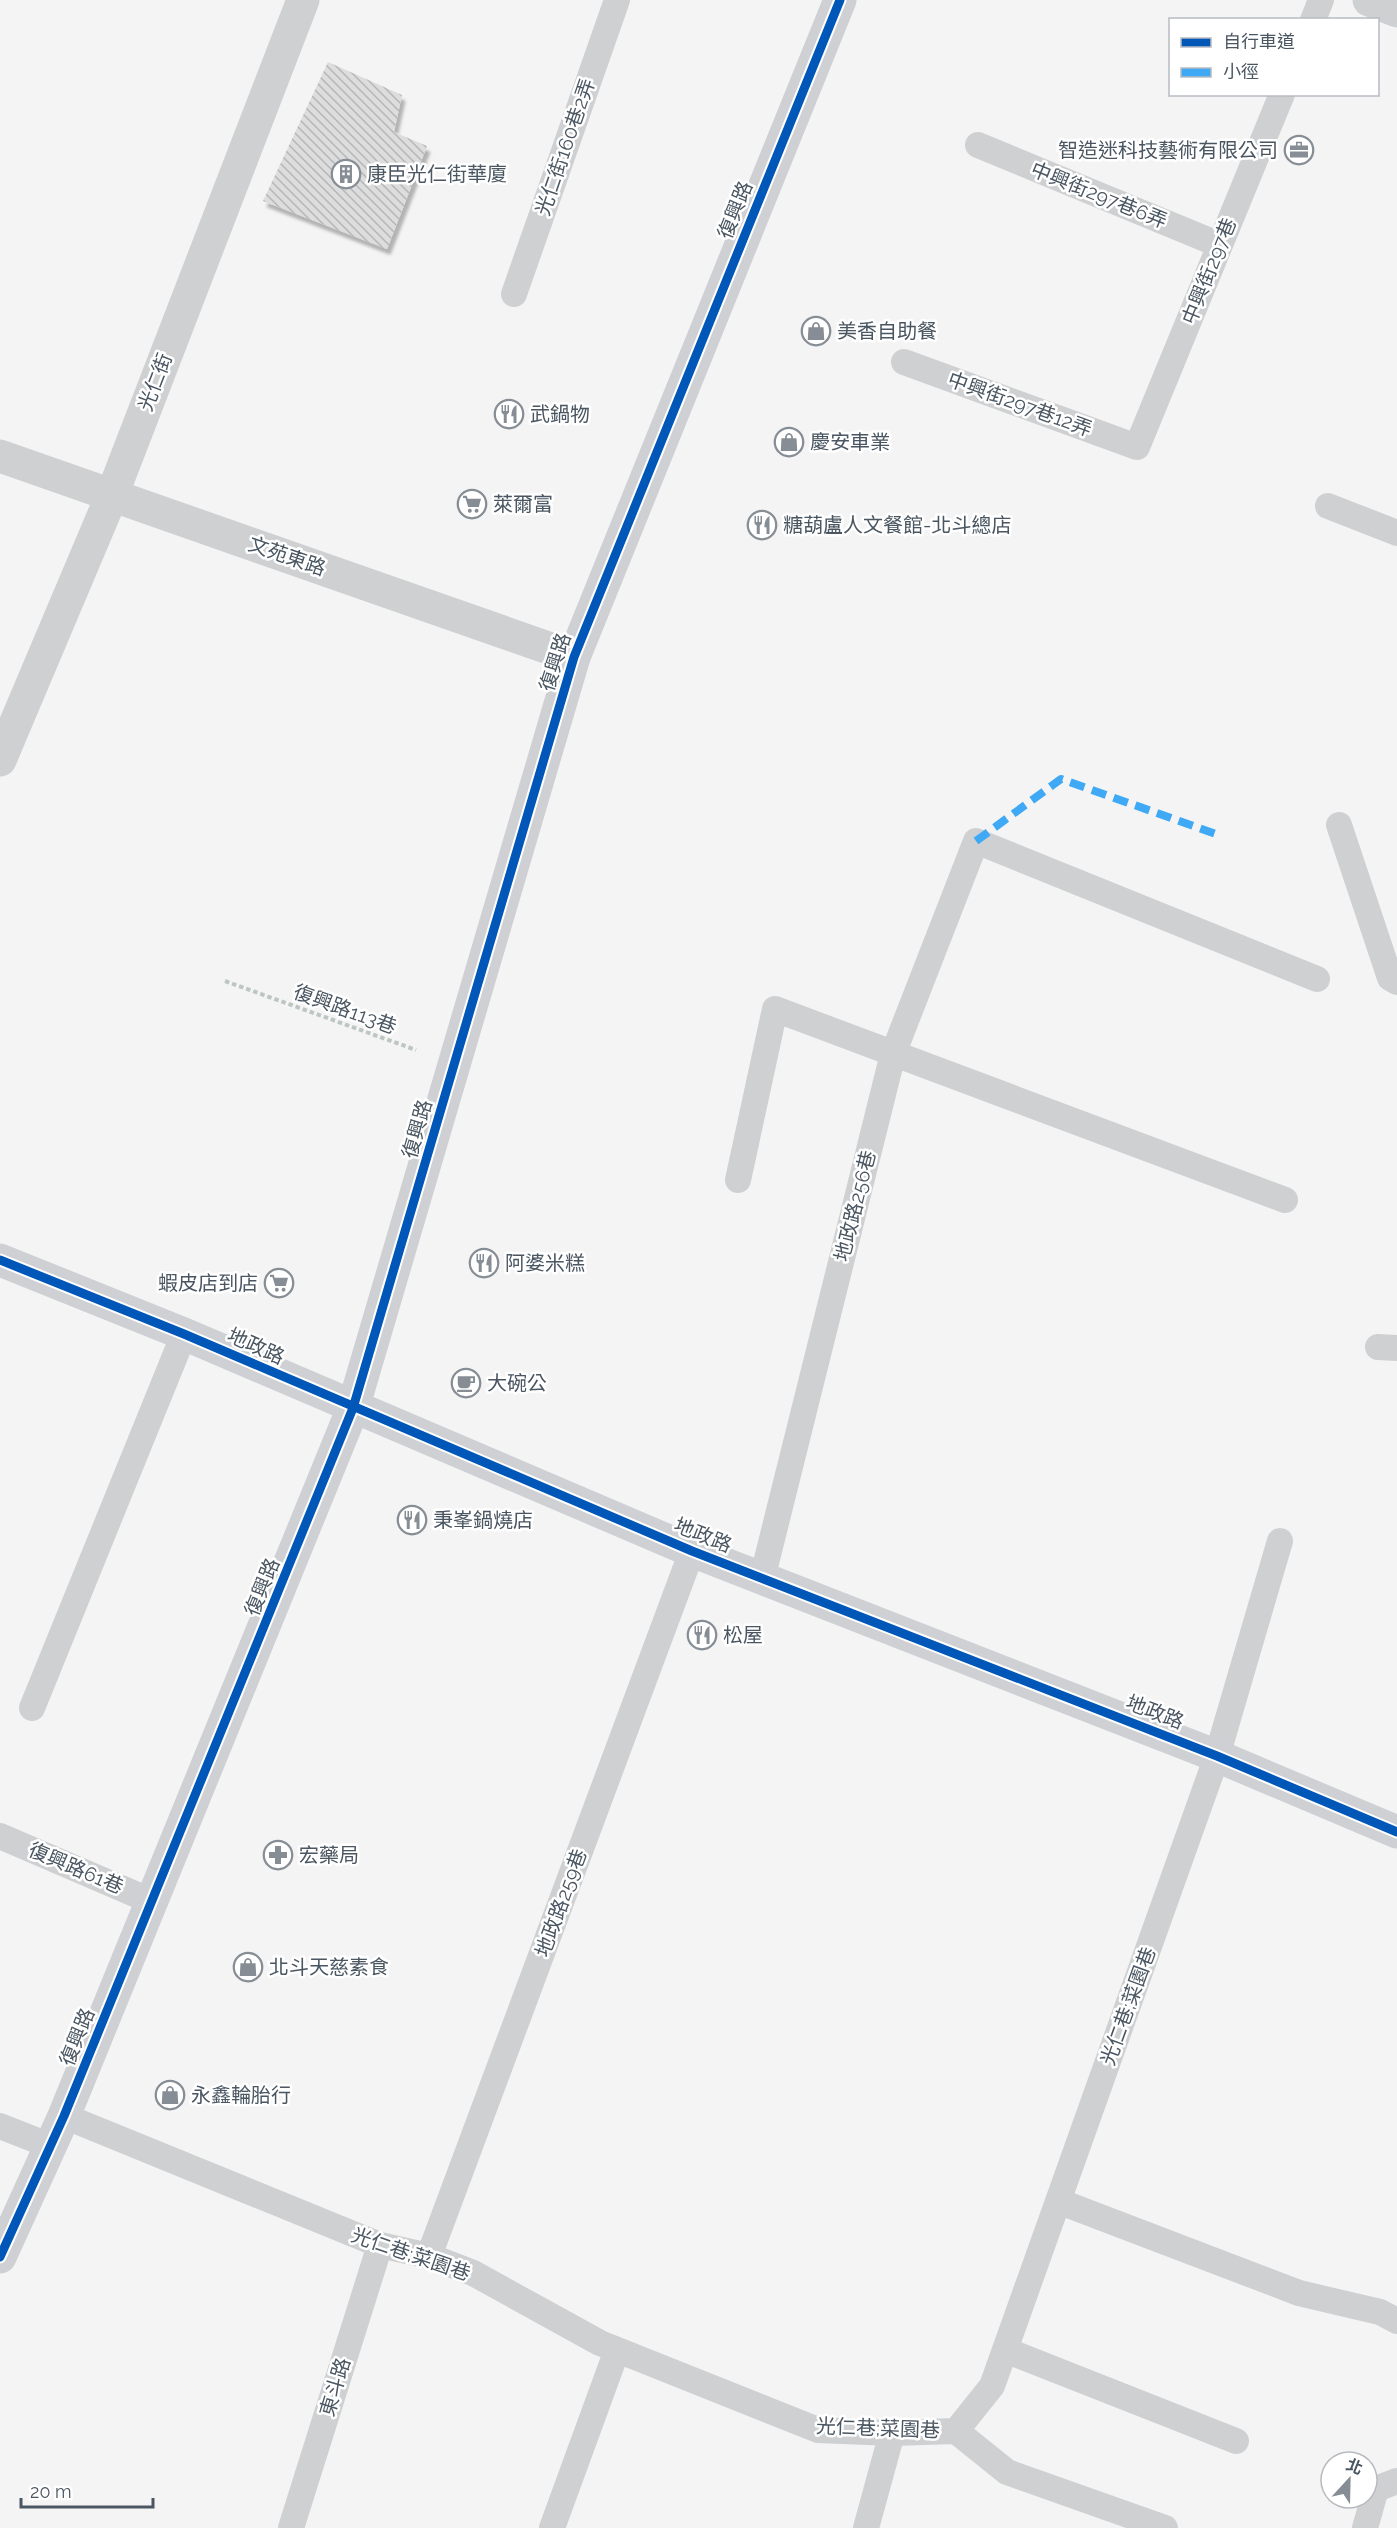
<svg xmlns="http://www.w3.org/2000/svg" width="1397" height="2528" font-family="Raleway,'Noto Sans TC',sans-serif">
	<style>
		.building { fill: url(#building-back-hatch); filter: url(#shadow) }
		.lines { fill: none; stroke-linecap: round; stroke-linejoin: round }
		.path { stroke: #bcc7c4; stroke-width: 4; stroke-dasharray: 4.5 3; stroke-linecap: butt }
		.lane { stroke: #ced0d2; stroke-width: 26 }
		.street { stroke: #ced0d2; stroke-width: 33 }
		.secondary { stroke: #ced0d4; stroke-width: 33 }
		.quiet { stroke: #3fa9f5; stroke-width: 8; stroke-dasharray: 15 8; stroke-linecap: butt }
		.cycleway-casing { stroke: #fff; stroke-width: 13 }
		.cycleway { stroke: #0057b8; stroke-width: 9 }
		.labels { text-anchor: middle; stroke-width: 5; stroke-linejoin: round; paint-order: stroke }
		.street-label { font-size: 20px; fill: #4a5661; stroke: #fff }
		.poi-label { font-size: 20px; fill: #4a5661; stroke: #fff; text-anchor: start }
	</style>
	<defs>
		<pattern id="building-back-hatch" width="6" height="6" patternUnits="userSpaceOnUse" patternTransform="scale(1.5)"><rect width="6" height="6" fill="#ddddde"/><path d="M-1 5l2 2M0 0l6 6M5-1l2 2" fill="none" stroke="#b5b6b7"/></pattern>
		<filter id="shadow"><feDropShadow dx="3.5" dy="6" stdDeviation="1.5" flood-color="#0004"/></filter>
	</defs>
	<rect width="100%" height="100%" fill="#f4f4f4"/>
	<path class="building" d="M 328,62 L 402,95 L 394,132 L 427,146 L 387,249 L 263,201 Z"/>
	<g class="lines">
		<path class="path" d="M 225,981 L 416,1050"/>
		<path class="lane" d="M 1313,20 L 1321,0
			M 978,145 L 1220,245
			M 514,294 L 617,0
			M 904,362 L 1137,447 L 1282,94
			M 1328,506 L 1397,533
			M 1339,825 L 1390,978 L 1397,982
			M 738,1180 L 775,1009 L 1285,1200
			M 1378,1347 L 1397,1348
			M 762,1579 L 893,1054 L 976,841 L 1317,979
			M 32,1708 L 184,1334
			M 0,1836 L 151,1901
			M 64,2116 L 380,2245 L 429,2256 L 473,2273 L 600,2343 L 818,2430 L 892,2433 L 956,2431 L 992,2386 L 1217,1756 L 1280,1541
			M 0,2126 L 51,2146
			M 1058,2201 L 1299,2293 L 1380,2312 L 1397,2321
			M 429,2256 L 692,1551
			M 1005,2350 L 1236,2441
			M 956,2431 L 1007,2472 L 1165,2528
			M 291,2528 L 380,2245
			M 552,2528 L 617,2350
			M 866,2528 L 892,2433
			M 1365,2528 L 1376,2489 L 1397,2481"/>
		<path class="street" d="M 1369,0 L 1397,11
			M 0,456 L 574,657
			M 0,760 L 112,495 L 303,0"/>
		<path class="secondary" d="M 0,1260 L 184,1334 L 692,1551 L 1217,1756 L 1397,1832
			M 0,2257 L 64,2116 L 353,1408 L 574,657 L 840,0"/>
		<path class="quiet" d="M 976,841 L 1061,779 L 1216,834"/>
		<g class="cycleway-casing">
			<path id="cycleway" d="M 0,1260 L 184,1334 L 692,1551 L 1217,1756 L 1397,1832
				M 0,2257 L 64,2116 L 353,1408 L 574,657 L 840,0"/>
		</g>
		<use href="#cycleway" class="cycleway"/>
	</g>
	<defs>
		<g id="office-ring" transform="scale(1.5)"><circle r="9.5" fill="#fff" stroke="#868d94" stroke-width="1.5"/><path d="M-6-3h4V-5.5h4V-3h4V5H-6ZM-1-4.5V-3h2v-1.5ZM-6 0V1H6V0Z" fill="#868d94"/></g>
		<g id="building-ring" transform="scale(1.5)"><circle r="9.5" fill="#fff" stroke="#868d94" stroke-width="1.5"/><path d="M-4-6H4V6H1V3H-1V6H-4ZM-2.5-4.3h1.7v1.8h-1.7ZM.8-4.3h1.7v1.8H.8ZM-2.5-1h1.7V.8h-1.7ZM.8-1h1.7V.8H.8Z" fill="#868d94"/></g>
		<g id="shop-ring" transform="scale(1.5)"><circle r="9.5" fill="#fff" stroke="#868d94" stroke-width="1.5"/><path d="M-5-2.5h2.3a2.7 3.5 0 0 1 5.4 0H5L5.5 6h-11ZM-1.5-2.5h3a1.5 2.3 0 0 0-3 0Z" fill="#868d94"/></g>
		<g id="restaurant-ring" transform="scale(1.5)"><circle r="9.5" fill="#fff" stroke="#868d94" stroke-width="1.5"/><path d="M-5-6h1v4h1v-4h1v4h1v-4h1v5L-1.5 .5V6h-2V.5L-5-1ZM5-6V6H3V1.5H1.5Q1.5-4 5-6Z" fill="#868d94"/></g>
		<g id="supermarket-ring" transform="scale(1.5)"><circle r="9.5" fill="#fff" stroke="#868d94" stroke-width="1.5"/><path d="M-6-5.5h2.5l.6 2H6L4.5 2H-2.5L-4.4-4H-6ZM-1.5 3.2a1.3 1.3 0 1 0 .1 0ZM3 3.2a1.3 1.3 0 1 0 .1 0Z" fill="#868d94"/></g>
		<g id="cafe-ring" transform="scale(1.5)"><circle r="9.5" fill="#fff" stroke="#868d94" stroke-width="1.5"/><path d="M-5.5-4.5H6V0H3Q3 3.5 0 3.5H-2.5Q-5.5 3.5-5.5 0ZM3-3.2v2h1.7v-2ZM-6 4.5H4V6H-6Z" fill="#868d94"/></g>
		<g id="pharmacy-ring" transform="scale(1.5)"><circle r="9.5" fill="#fff" stroke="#868d94" stroke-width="1.5"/><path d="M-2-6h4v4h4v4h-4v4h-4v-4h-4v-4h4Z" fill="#868d94"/></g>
	</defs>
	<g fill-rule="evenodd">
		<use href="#office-ring" x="1299" y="150"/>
		<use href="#building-ring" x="346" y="174"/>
		<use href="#shop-ring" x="816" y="331"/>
		<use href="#restaurant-ring" x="509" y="414"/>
		<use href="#shop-ring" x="789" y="442"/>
		<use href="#supermarket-ring" x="472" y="504"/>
		<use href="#restaurant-ring" x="762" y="525"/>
		<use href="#restaurant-ring" x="484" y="1263"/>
		<use href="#supermarket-ring" x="279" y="1283"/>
		<use href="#cafe-ring" x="466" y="1383"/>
		<use href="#restaurant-ring" x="412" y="1520"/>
		<use href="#restaurant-ring" x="702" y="1635"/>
		<use href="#pharmacy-ring" x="278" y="1855"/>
		<use href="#shop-ring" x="248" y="1967"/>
		<use href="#shop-ring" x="170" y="2095"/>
	</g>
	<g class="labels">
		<g class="street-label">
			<text transform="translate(565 147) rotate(-71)" y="7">光仁街160巷2弄</text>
			<text transform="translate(1099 195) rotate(22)" y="7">中興街297巷6弄</text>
			<text transform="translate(735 210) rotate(-68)" y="7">復興路</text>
			<text transform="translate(1209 271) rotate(-68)" y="7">中興街297巷</text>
			<text transform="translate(155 382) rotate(-69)" y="7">光仁街</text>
			<text transform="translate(1020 404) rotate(20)" y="7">中興街297巷12弄</text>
			<text transform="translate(287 556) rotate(19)" y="7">文苑東路</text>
			<text transform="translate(555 662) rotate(-72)" y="7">復興路</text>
			<text transform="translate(345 1009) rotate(20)" y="7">復興路113巷</text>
			<text transform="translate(417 1129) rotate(-74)" y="7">復興路</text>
			<text transform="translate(855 1206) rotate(-76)" y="7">地政路256巷</text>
			<text transform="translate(256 1346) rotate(24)" y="7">地政路</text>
			<text transform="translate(703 1535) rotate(22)" y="7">地政路</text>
			<text transform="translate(262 1587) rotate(-68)" y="7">復興路</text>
			<text transform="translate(1155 1712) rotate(21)" y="7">地政路</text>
			<text transform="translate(76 1868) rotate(23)" y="7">復興路61巷</text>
			<text transform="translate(561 1903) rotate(-70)" y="7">地政路259巷</text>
			<text transform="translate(1128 2006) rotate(-70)" y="7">光仁巷;菜園巷</text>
			<text transform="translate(77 2037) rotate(-68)" y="7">復興路</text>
			<text transform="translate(411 2254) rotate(19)" y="7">光仁巷;菜園巷</text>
			<text transform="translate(335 2387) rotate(-73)" y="7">東斗路</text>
			<text transform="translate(878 2428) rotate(2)" y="7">光仁巷;菜園巷</text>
		</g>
		<g class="poi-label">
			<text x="1278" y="157" text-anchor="end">智造迷科技藝術有限公司</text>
			<text x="367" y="181">康臣光仁街華廈</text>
			<text x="837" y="338">美香自助餐</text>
			<text x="530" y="421">武鍋物</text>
			<text x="810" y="449">慶安車業</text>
			<text x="493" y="511">萊爾富</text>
			<text x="783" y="532">糖葫盧人文餐館-北斗總店</text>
			<text x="505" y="1270">阿婆米糕</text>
			<text x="258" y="1290" text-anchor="end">蝦皮店到店</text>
			<text x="487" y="1390">大碗公</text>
			<text x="433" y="1527">秉峯鍋燒店</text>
			<text x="723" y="1642">松屋</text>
			<text x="299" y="1862">宏藥局</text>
			<text x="269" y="1974">北斗天慈素食</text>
			<text x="191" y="2102">永鑫輪胎行</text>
		</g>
	</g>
	<rect x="1169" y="18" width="210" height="78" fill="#ffffff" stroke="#b7bbc0" stroke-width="1.5"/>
	<rect x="1181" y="38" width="30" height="9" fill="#0057b8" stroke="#b7bbc0" stroke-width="1.5"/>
	<text x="1223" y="48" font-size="18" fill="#4a5661">自行車道</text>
	<rect x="1181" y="68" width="30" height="9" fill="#3fa9f5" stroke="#b7bbc0" stroke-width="1.5"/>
	<text x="1223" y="78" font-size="18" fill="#4a5661">小徑</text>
	<g transform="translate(1349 2480) rotate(22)"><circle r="28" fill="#ffffff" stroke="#b7bbc0" stroke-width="1.5"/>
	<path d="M0-4.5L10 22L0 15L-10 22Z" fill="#868d94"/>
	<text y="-9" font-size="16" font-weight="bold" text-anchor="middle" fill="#4a5661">北</text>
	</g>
	<path d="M21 2498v9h132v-9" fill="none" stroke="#4a5661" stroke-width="3"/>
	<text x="30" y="2498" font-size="18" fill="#4a5661" stroke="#ffffff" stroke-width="4.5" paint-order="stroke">20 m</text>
</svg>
